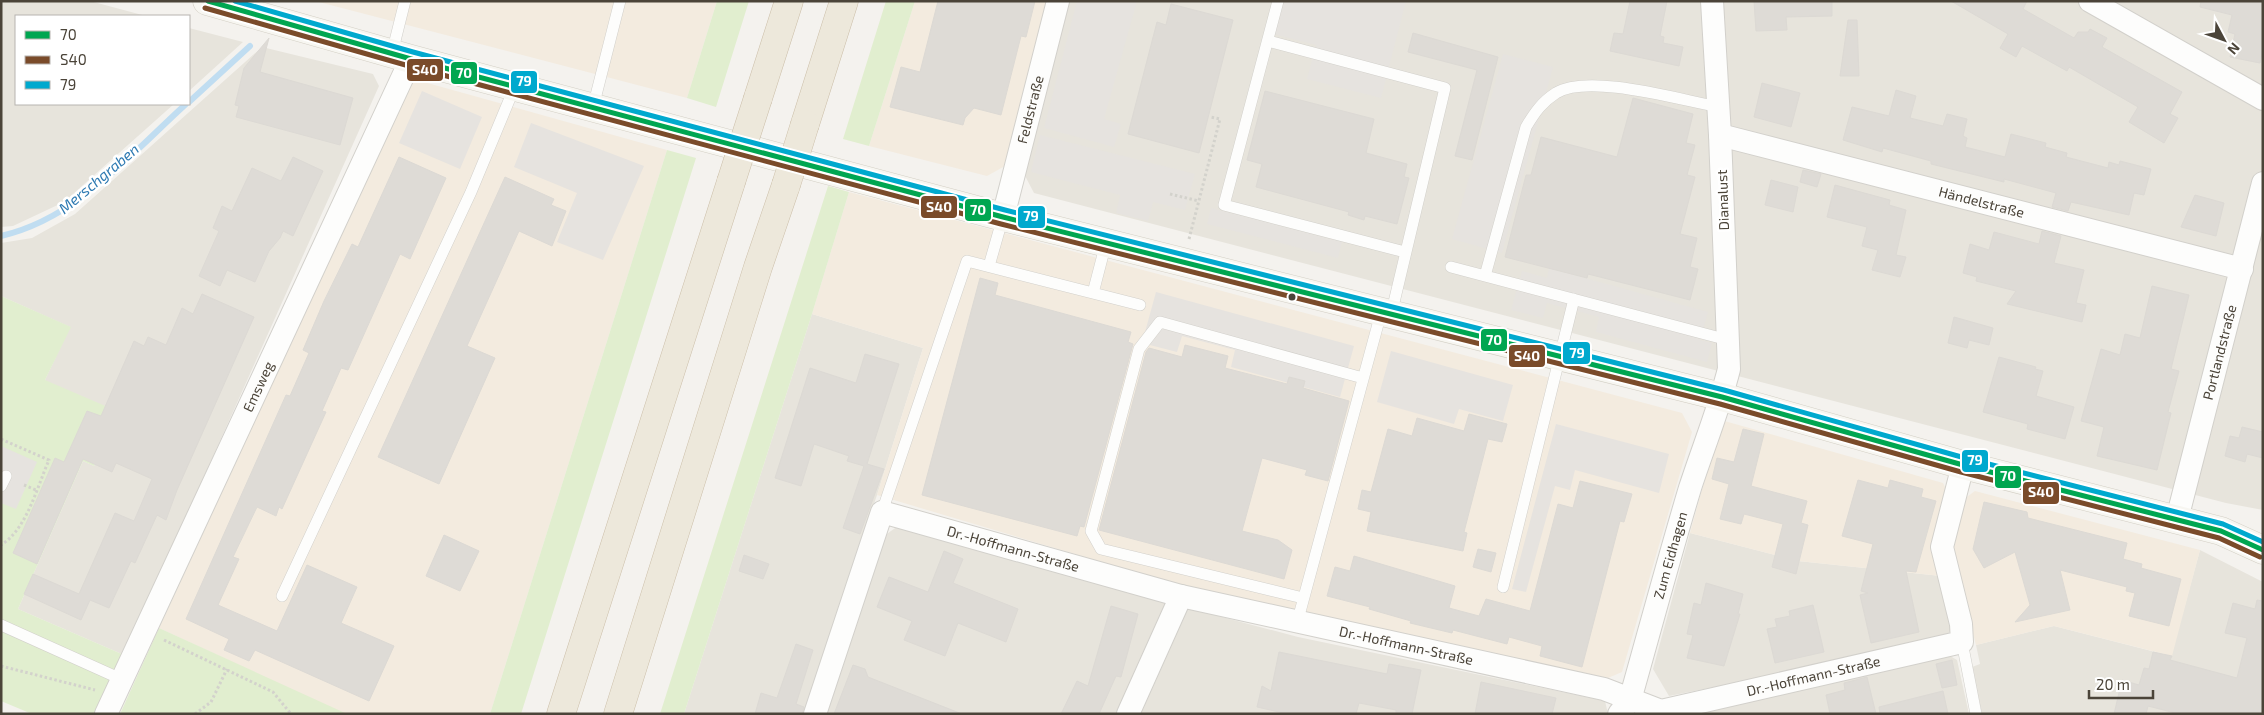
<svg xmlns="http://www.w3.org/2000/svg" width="2264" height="715" font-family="'Exo 2',sans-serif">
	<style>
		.residential { fill: #e7e4dc }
		.commercial { fill: #f3ebdf }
		.green { fill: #e1eecf }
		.parking { fill: #e6e3df }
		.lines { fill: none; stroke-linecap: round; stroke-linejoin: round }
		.stream { stroke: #c0ddf1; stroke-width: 6 }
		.building { fill: #dedbd6; stroke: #dcd9d4 }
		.lane-casing { stroke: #d2d0cb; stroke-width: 12 }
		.street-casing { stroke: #d2d0cb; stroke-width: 24 }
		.secondary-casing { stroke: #d3cfc5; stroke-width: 29 }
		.highway-casing { stroke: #ccbfa9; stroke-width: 29 }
		.path { stroke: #d3d2cc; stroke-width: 3; stroke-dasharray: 2.5 2.5; stroke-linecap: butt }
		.lane { stroke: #fdfdfc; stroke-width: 11 }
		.street { stroke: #fdfdfc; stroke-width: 22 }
		.secondary { stroke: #f7f6f1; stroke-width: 28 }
		.highway { stroke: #ede8db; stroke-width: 28 }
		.highway-bridge-casing { stroke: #ccbfa9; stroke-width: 29; stroke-linecap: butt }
		.highway-bridge { stroke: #ede8db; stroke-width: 28 }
		.bus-1-casing { stroke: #fff; stroke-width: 9 }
		.bus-2-casing { stroke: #fff; stroke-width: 9 }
		.bus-3-casing { stroke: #fff; stroke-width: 9 }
		.bus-1 { stroke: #00a651; stroke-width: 5 }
		.bus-2 { stroke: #7a4b2a; stroke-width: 5 }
		.bus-3 { stroke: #00a9ce; stroke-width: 5 }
		.bus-dot { fill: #4b4439; stroke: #fff; stroke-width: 2 }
		.labels { text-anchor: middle; stroke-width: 5; stroke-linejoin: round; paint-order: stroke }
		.street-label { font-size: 14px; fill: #4b4439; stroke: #fff }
		.water-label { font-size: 15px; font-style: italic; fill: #2e7ab2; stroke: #fff }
		.line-badge { stroke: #fff; stroke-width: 2 }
		.badge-label { font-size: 14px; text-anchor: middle; font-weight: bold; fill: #fff }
	</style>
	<rect width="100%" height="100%" fill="#f4f2ee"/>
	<path class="residential" d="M 1,1 L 90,1 L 146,16 L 16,16 L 16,104 L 174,104 L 64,202 L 13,226 L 1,227 Z
		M 1066,1 L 2263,1 L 2263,510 L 2226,503 L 1034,193 L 1023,172 Z
		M 189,28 L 243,42 L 189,91 Z
		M 262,47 L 373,74 L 379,86 L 124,655 L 18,609 L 83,461 L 94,466 L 99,455 L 45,380 L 70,327 L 1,296 L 1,243 L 32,238 L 75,214 Z
		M 812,314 L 923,348 L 877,495 L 803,714 L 684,714 Z
		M 898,526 L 1158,600 L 1298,637 L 1605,701 L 1608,714 L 825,714 L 884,536 Z
		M 1690,533 L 1798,561 L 1941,576 L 1954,625 L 1947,636 L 1828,664 L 1669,696 L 1653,669 Z
		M 2200,550 L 2263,582 L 2263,714 L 1982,714 L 1972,667 L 1980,664 L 1976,645 L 2054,626 L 2171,656 Z
		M 1945,653 L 1957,660 L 1969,714 L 1677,714 Z"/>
	<path class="commercial" d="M 315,1 L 717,1 L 687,98 Z
		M 915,1 L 1047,1 L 1005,166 L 987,176 L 869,146 Z
		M 413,79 L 667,150 L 490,714 L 344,714 L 159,628 Z
		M 849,192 L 1682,413 L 1692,432 L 1622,672 L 1608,678 L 1175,584 L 877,495 L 923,348 L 812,314 Z
		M 1721,420 L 1943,483 L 1948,493 L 1941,576 L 1798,561 L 1690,533 Z
		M 1975,491 L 2200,550 L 2172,656 L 2054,626 L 1976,645 L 1951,547 L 1964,499 Z"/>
	<path class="green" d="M 717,1 L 749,1 L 716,107 L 687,98 Z
		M 886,1 L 915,1 L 869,146 L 843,139 Z
		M 667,150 L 696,158 L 521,714 L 490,714 Z
		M 828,186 L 849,192 L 812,314 L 684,714 L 660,714 Z
		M 1,296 L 71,327 L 45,380 L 117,411 L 94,466 L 83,461 L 18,609 L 124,655 L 97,714 L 32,714 L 1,701 Z
		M 159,628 L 345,713 L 344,714 L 120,714 Z"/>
	<path class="parking" d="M 1077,1 L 1137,1 L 1104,119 L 1121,124 L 1114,147 L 1044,128 Z
		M 1283,1 L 1406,1 L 1381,98 L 1307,79 L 1316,45 L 1274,34 Z
		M 1503,54 L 1553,67 L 1502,253 L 1452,239 Z
		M 422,91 L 482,117 L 460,169 L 399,143 Z
		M 531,123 L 644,166 L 603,260 L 557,242 L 577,193 L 514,167 Z
		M 1040,135 L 1195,174 L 1185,210 L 1153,202 L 1148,221 L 1116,213 L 1120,195 L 1031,172 Z
		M 1211,208 L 1342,242 L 1338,258 L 1207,224 Z
		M 1549,268 L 1708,312 L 1700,340 L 1712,343 L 1707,362 L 1596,332 L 1599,317 L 1547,303 L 1543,318 L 1511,310 L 1522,271 L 1547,278 Z
		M 1156,292 L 1354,346 L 1340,397 L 1231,367 L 1235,350 L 1182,336 L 1177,352 L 1142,343 Z
		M 1391,351 L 1513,385 L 1503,421 L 1459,409 L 1454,424 L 1377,402 Z
		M 1556,424 L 1669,454 L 1659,493 L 1575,470 L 1570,490 L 1555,486 L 1526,592 L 1512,589 Z
		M 1,446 L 37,462 L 16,509 L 1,503 Z"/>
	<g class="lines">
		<path class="stream" d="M 189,102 L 250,46
			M 1,236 C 76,219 131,154 186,104"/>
	</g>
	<path class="building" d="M 938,1 L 1035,1 L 1026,37 L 1021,36 L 1001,115 L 974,108 L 965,118 L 963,125 L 890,107 L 901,67 L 920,72 Z
		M 1630,1 L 1667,1 L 1660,36 L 1664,37 L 1663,43 L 1683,47 L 1679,66 L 1610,51 L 1614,33 L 1623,34 Z
		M 1754,1 L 1832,1 L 1832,16 L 1786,17 L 1787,30 L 1756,31 Z
		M 1951,1 L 2027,1 L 2023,9 L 2074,38 L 2078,32 L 2088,32 L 2090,29 L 2107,38 L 2102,47 L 2182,92 L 2170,114 L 2178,118 L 2164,143 L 2129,122 L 2138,107 L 2069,67 L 2067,71 L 2022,46 L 2016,57 L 2000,48 L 2008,34 Z
		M 2201,1 L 2263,1 L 2263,49 L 2260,63 L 2230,57 L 2235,34 L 2228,32 L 2232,15 L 2200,7 Z
		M 1171,4 L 1233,20 L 1199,153 L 1128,134 L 1157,22 L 1166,25 Z
		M 1848,20 L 1857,20 L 1859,76 L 1840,76 Z
		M 1413,33 L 1498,57 L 1472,160 L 1455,156 L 1477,70 L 1408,52 Z
		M 269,38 L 260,72 L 353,98 L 340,145 L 236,117 L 239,106 L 235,105 L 244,68 Z
		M 1762,83 L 1800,93 L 1791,127 L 1754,117 Z
		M 1896,90 L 1916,96 L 1910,118 L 1943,126 L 1947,114 L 1967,119 L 1963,136 L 1967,138 L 1965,147 L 2005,157 L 2011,134 L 2046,143 L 2045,147 L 2067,153 L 2066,157 L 2108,168 L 2109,162 L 2119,165 L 2120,161 L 2151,169 L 2144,195 L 2134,193 L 2129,215 L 2071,202 L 2068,211 L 2052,207 L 2056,193 L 2004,179 L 2004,182 L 1931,164 L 1931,161 L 1883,148 L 1882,152 L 1843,140 L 1852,107 L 1889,116 Z
		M 1265,91 L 1374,119 L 1366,153 L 1407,164 L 1404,177 L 1409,178 L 1397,224 L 1365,216 L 1364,220 L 1348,215 L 1349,212 L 1256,187 L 1262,164 L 1247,160 Z
		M 1633,98 L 1693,114 L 1686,143 L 1695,145 L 1687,175 L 1695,177 L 1680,234 L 1697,238 L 1690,267 L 1698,269 L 1690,300 L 1588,274 L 1587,278 L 1505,257 L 1526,175 L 1531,175 L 1541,137 L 1617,157 Z
		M 293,157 L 323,171 L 293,236 L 283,231 L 280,238 L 269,251 L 255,282 L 227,270 L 220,286 L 199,276 L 219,231 L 213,228 L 222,206 L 232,211 L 252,168 L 281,181 Z
		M 399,157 L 446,178 L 410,259 L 400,254 L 348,370 L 341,368 L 322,411 L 326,412 L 282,509 L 279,507 L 276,516 L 257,507 L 233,557 L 239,559 L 218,605 L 277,631 L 307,565 L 357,587 L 341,623 L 394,646 L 369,701 L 255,650 L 249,661 L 224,650 L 229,639 L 186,619 L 286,395 L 290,396 L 309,353 L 303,350 L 324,301 L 352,244 L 358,247 Z
		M 1803,170 L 1821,174 L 1817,187 L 1800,182 Z
		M 505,177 L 554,199 L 551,205 L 566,211 L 552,246 L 519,231 L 467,346 L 495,358 L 439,484 L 378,457 Z
		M 1771,180 L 1798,187 L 1793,212 L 1765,205 Z
		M 1835,185 L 1890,200 L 1889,205 L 1906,210 L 1896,255 L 1906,257 L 1900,277 L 1872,270 L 1878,250 L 1862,246 L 1867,227 L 1827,217 Z
		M 2195,195 L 2224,203 L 2216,236 L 2181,227 Z
		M 2042,231 L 2061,236 L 2054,263 L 2084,270 L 2076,303 L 2086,305 L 2082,322 L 2007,304 L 2016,291 L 1976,281 L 1977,277 L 1963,273 L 1970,244 L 1989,250 L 1994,232 L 2039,244 Z
		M 980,278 L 998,283 L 995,295 L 1131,332 L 1128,342 L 1133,344 L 1084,527 L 1080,526 L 1077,536 L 922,495 Z
		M 2152,286 L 2189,295 L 2171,369 L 2179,371 L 2168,412 L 2171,413 L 2157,470 L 2097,456 L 2104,427 L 2081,421 L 2101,349 L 2120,355 L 2125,334 L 2140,338 Z
		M 202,294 L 254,317 L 177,490 L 166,520 L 157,515 L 135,563 L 131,561 L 109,608 L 90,600 L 81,620 L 24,594 L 33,574 L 79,594 L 115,513 L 134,521 L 152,479 L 116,463 L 112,472 L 83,459 L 37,564 L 13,553 L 55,458 L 64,462 L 87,411 L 101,416 L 134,341 L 144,346 L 148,337 L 166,345 L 182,308 L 193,314 Z
		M 1954,317 L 1993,328 L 1989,345 L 1969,340 L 1967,348 L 1948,343 Z
		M 1185,345 L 1228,356 L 1225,368 L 1287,384 L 1289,377 L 1305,381 L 1303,388 L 1349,401 L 1328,481 L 1305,475 L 1307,470 L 1262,458 L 1242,531 L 1278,540 L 1292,550 L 1284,579 L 1099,530 L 1146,352 L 1149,348 L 1182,357 Z
		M 865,354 L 899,364 L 867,464 L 884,469 L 860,534 L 843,528 L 864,466 L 847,461 L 849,456 L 814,444 L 801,486 L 775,478 L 810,368 L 856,383 Z
		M 1999,357 L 2036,367 L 2035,369 L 2043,371 L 2036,396 L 2074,407 L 2065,439 L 2027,429 L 2028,424 L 1983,412 Z
		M 1469,414 L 1507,424 L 1502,442 L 1488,439 L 1464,532 L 1467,533 L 1463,551 L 1367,531 L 1371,512 L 1358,509 L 1362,490 L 1371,492 L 1388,429 L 1412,436 L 1417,418 L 1464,431 Z
		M 2242,427 L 2263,432 L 2263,458 L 2247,454 L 2245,462 L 2225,456 L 2230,436 L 2239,438 Z
		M 1743,429 L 1764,434 L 1751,486 L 1807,501 L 1801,523 L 1808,525 L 1796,574 L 1772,567 L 1783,524 L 1744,514 L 1741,524 L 1720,519 L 1729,484 L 1712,479 L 1717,458 L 1734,462 Z
		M 1858,480 L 1888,488 L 1890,480 L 1923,489 L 1921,497 L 1936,501 L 1916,572 L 1906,571 L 1919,632 L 1871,643 L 1860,595 L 1868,593 L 1861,591 L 1873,544 L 1842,536 Z
		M 1580,481 L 1632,494 L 1624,522 L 1620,521 L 1582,667 L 1540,656 L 1542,646 L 1509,637 L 1507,644 L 1453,630 L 1452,633 L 1410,623 L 1411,621 L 1369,609 L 1370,607 L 1327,596 L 1335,567 L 1350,571 L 1354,556 L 1455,586 L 1449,608 L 1479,616 L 1486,599 L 1530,611 L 1558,504 L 1573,508 Z
		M 1984,502 L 2027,512 L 2028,518 L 2127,543 L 2123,559 L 2142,564 L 2141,568 L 2181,579 L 2169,626 L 2129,616 L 2135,593 L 2126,591 L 2127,587 L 2060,570 L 2070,610 L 2015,622 L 2030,605 L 2015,552 L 1984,568 L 1973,549 Z
		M 444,535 L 479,551 L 460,591 L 426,576 Z
		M 1478,549 L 1496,553 L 1491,572 L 1473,567 Z
		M 944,551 L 963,559 L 953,583 L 1018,609 L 1006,642 L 958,623 L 945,656 L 904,640 L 912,621 L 877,607 L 889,577 L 928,592 Z
		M 744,555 L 769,564 L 763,579 L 739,571 Z
		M 1706,583 L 1743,594 L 1738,614 L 1740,614 L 1724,666 L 1687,658 L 1693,635 L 1687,634 L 1694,603 L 1701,605 Z
		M 2257,600 L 2263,601 L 2263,714 L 2179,714 L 2148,706 L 2146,714 L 2114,714 L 2122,680 L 2139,685 L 2144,668 L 2149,669 L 2153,652 L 2172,656 L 2170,660 L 2237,678 L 2247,638 L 2225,633 L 2233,603 L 2255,609 Z
		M 1813,605 L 1824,652 L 1775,663 L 1767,629 L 1777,627 L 1775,619 L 1790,616 L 1789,611 Z
		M 1111,606 L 1138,614 L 1121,677 L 1116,676 L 1099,714 L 1061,714 L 1077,681 L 1088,686 Z
		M 796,644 L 813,650 L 796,704 L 804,707 L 802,714 L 755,714 L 761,693 L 777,698 Z
		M 1279,652 L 1387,674 L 1389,664 L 1421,670 L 1412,714 L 1396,714 L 1396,710 L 1359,703 L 1356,714 L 1288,714 L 1257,707 L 1262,686 L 1271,691 Z
		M 1952,660 L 1957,685 L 1942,688 L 1936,664 Z
		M 853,665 L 865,669 L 868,677 L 962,714 L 834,714 Z
		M 1867,677 L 1876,714 L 1830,714 L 1826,695 L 1845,690 L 1844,683 Z
		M 1481,682 L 1556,698 L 1552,714 L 1475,714 Z
		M 1943,691 L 1948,714 L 1880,714 L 1879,707 Z"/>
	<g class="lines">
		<g class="lane-casing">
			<path id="lane" d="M 1278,1 L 1224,205 L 1405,252
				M 1268,41 L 1445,88 L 1391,315
				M 392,53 L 405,1
				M 593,107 L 620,1
				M 989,266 L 1003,217
				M 1451,267 L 1728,340
				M 1485,276 L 1526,127 C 1535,112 1542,102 1556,93 C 1589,73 1680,100 1719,107
				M 1093,293 L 1106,243
				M 1,486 L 6,476
				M 882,512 L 967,261 L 1140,305
				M 1503,587 L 1574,299
				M 282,596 L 471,192 L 515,86
				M 1303,598 L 1101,549 L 1091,531 L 1139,349 L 1160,322 L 1363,378
				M 1297,623 L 1381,313
				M 1,625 L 121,679
				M 1962,642 L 1976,714"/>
		</g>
		<g class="street-casing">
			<g id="street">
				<path d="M 2090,1 L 2263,99"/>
				<path id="s1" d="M 1720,135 L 2242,269"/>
				<path id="s2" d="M 1003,217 L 1058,1"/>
				<path id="s3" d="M 2177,519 L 2263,183"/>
				<path id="s4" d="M 106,714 L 411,59"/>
				<path id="s5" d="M 815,714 L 882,512 L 1181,596 L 1604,689 L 1661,711 L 1962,642 L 1961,624 L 1942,547 L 1963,465"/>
				<path d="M 1128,714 L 1181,596"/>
				<path id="s6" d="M 1619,714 L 1630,700 C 1650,629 1669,558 1690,488 C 1703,448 1719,409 1729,369 L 1720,135 L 1712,1"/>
			</g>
		</g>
		<g class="secondary-casing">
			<path id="secondary" d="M 207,1 L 411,59 L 1003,217 L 1722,397 L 1963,465 L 2221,531 L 2263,550"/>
		</g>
		<g class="highway-casing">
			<path id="highway" d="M 758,98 L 789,1
				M 805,124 L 844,1
				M 561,714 L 731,182
				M 618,714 L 758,267 L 786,185"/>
		</g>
		<path class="path" d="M 1170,194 L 1199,201
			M 1189,239 L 1220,119 L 1210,117
			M 1,439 L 49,460 C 37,487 27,529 1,545
			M 24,485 L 36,490
			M 164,640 L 273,692 L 291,714
			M 1,666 L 95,690
			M 195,714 L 211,702 L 227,669"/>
		<use href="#lane" class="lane"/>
		<use href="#street" class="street"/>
		<use href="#secondary" class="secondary"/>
		<use href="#highway" class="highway"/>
		<g class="highway-bridge-casing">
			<path id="highway-bridge" d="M 731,182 L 758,98
				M 786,185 L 805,124"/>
		</g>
		<use href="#highway-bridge" class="highway-bridge"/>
		<g class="bus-1-casing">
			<path id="bus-1" d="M 208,1 L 411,59 L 1003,217 L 1722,397 L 1963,465 L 2221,531 L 2263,550"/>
		</g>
		<g class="bus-2-casing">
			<path id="bus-2" d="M 205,8 L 409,66 L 1001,224 L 1720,404 L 1961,472 L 2219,538 L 2260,557"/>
		</g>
		<g class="bus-3-casing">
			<path id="bus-3" d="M 235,1 L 413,52 L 1005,210 L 1724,390 L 1965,458 L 2223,524 L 2263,542"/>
		</g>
		<use href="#bus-1" class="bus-1"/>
		<use href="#bus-2" class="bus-2"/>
		<use href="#bus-3" class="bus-3"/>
	</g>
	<circle class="bus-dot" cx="1292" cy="297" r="4.5"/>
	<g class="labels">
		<g class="street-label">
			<text dy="5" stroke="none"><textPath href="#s2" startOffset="111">Feldstraße</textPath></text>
			<text transform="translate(1723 200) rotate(-92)" y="5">Dianalust</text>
			<text dy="5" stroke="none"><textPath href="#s1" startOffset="270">Händelstraße</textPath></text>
			<text dy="5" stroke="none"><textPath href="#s3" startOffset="172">Portlandstraße</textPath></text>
			<text dy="5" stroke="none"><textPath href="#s4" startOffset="361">Emsweg</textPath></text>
			<text dy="5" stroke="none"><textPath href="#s5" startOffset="349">Dr.-Hoffmann-Straße</textPath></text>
			<text dy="5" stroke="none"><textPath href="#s6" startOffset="168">Zum Eidhagen</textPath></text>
			<text dy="5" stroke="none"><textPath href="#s5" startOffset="754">Dr.-Hoffmann-Straße</textPath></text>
			<text dy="5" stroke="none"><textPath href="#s5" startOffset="1174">Dr.-Hoffmann-Straße</textPath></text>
		</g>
		<g class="water-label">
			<text transform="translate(99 179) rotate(-40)" y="5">Merschgraben</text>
		</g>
	</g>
	<g class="line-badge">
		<rect x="406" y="58" width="38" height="24" rx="5" fill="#7a4b2a"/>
		<rect x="450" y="61" width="28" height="24" rx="5" fill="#00a651"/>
		<rect x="510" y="70" width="28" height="24" rx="5" fill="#00a9ce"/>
		<rect x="920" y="195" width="38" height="24" rx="5" fill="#7a4b2a"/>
		<rect x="964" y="198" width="28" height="24" rx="5" fill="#00a651"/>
		<rect x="1017" y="205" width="29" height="24" rx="5" fill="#00a9ce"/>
		<rect x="1480" y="328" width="28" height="24" rx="5" fill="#00a651"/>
		<rect x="1562" y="341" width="29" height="24" rx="5" fill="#00a9ce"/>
		<rect x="1508" y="344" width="38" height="24" rx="5" fill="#7a4b2a"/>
		<rect x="1961" y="449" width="28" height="24" rx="5" fill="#00a9ce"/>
		<rect x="1994" y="465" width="28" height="24" rx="5" fill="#00a651"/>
		<rect x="2022" y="481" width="38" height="24" rx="5" fill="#7a4b2a"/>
	</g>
	<g class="badge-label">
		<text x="425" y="75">S40</text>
		<text x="464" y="78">70</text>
		<text x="524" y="86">79</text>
		<text x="939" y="212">S40</text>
		<text x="978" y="215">70</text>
		<text x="1031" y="221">79</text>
		<text x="1494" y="345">70</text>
		<text x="1577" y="358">79</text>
		<text x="1527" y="361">S40</text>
		<text x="1975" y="465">79</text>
		<text x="2008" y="481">70</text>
		<text x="2041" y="497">S40</text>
	</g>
	<rect width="2264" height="715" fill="none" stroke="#4b4439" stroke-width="5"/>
	<rect x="15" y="15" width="175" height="90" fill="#ffffff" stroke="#b7b4b0"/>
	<rect x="25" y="31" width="25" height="8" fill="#00a651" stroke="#b7b4b0"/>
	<text x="60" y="40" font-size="15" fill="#4b4439">70</text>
	<rect x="25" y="56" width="25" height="8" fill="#7a4b2a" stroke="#b7b4b0"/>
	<text x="60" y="65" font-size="15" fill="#4b4439">S40</text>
	<rect x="25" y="81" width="25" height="8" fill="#00a9ce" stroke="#b7b4b0"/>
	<text x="60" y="90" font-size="15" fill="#4b4439">79</text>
	<g transform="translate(2224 40) rotate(131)" stroke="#ffffff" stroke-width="4" paint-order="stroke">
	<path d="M0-4L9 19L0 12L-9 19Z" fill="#4b4439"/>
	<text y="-8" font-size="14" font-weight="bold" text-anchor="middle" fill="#4b4439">N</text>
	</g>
	<path d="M2089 690v8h64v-8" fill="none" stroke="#4b4439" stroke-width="2.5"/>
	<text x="2096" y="690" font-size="15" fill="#4b4439" stroke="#ffffff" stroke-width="4" paint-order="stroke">20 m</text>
</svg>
